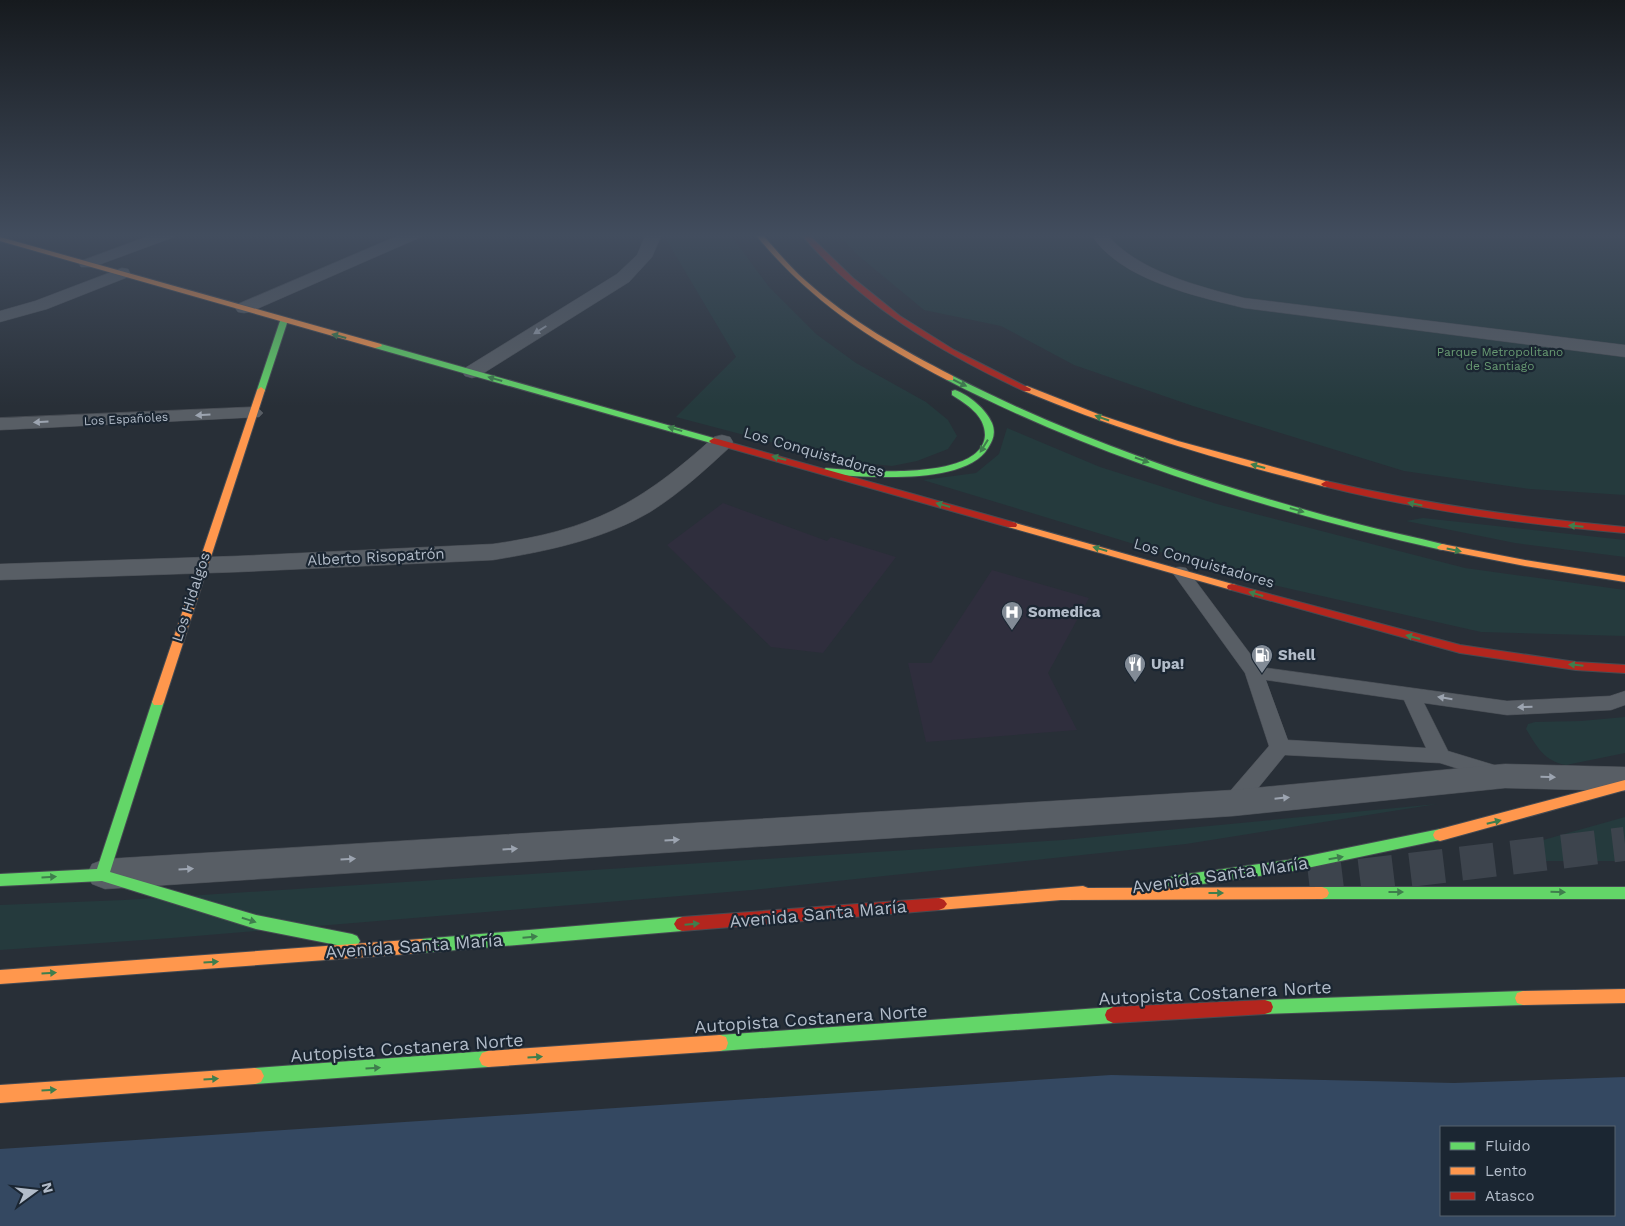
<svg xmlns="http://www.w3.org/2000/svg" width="1625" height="1226" font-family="'Work Sans',sans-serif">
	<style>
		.medical { fill: #2f2e3d }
		.green { fill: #253a3d }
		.water { fill: #344861; fill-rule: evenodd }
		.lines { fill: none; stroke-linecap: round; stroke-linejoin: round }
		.highway-tunnel { stroke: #3d444d; stroke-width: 34; stroke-dasharray: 34 17; stroke-linecap: butt }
		.lane-casing { stroke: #464b52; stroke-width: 1 }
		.street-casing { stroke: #464b52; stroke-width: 1 }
		.fast-casing { stroke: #464b52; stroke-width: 2 }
		.slow-casing { stroke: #464b52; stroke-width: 2 }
		.jam-casing { stroke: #464b52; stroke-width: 2 }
		.lane { fill: #585e65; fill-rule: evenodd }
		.street { fill: #585e65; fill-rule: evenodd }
		.fast { fill: #63d668; fill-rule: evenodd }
		.slow { fill: #ff974d; fill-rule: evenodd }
		.jam { fill: #b3261e; fill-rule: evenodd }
		.oneway { fill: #9ca4b0 }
		.oneway2 { fill: #3f7e4d }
		.labels { text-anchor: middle; stroke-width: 4.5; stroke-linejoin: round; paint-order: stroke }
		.far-park-label { font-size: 12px; fill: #689a72; stroke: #1b2632 }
		.far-street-label { font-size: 12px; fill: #b2bcc9; stroke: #1b2632 }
		.street-label { font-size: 15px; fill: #b2bcc9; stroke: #1b2632 }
		.poi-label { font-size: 15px; font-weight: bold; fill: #b2bcc9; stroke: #1b2632; text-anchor: start }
		.near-street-label { font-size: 18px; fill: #b2bcc9; stroke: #1b2632 }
	</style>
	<rect width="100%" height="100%" fill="#282f37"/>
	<path class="medical" d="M 723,503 L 827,541 L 831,537 L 896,557 L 823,653 L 771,647 L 667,545 Z
		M 992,570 L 1089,598 L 1048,673 L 1077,730 L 926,742 L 908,663 L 931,663 Z"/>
	<path class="green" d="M 665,234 L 730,234 L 769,287 L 816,334 L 856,363 L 926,402 L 948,420 L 957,436 L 948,449 L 917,461 L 892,466 L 842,461 L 676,417 L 736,357 L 667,241 Z
		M 837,234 L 1625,234 L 1625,495 L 1530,489 L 1404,471 L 1193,406 L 1074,365 L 1001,326 L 924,310 L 860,257 Z
		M 1007,428 L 1100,467 L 1217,504 L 1465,568 L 1625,590 L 1625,636 L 1481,632 L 1256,581 L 923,480 L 976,473 L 999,454 Z
		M 1423,518 L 1625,540 L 1625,557 L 1515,543 L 1406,521 Z
		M 1625,717 L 1625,753 L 1566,765 C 1544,761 1537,747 1526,729 L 1528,724 L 1535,722 L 1581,721 Z
		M 1437,804 L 1186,844 L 752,890 L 172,938 L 0,950 L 0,905 L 124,900 L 1063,840 Z
		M 1625,817 L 1625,861 L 1522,861 L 1512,847 L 1536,842 Z"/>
	<path class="water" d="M 1111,1075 L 1454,1083 L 1625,1077 L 1625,1226 L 0,1226 L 0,1149 ZM 1614,1127 L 1614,1215 L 1441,1215 L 1441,1127 Z"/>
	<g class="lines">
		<path class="highway-tunnel" d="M 1309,882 L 1625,844"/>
		<g class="lane-casing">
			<path id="lane" d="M 1180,567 L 1186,568 L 1260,667 L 1507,701 L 1610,696 L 1625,691 L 1625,705 L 1611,710 L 1507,715 L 1424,703 L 1448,751 L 1504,768 L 1507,773 L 1504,778 L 1497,781 L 1440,763 L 1285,755 L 1241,809 L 1233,811 L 1225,809 L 1222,803 L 1225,797 L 1269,746 L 1245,673 L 1172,572 L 1174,568 ZM 1266,680 L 1404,700 L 1426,748 L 1288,740 Z"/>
		</g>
		<g class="street-casing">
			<path id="street" d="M 154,234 L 177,234 L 174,237 L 93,267 L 81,267 L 79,264 L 81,261 Z
				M 402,234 L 424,234 L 421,237 L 250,312 L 244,313 L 238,312 L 235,308 L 238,304 Z
				M 646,234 L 662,234 L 652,257 L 629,282 L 479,376 L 472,378 L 465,376 L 462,372 L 465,368 L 617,274 L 637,255 Z
				M 1091,234 L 1107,234 C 1136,271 1201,287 1244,298 L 1625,345 L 1625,357 L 1244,308 C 1196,296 1119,280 1091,234 Z
				M 122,268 L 128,269 L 130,273 L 128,277 L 47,309 L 0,322 L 0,311 L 35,301 Z
				M 252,407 L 259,409 L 263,413 L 259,417 L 0,430 L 0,418 Z
				M 722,435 L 730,437 L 733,442 L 730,447 C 705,470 679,494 650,512 C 602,540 547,551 493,560 L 238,572 L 0,580 L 0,564 L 238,556 L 493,544 C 592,530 640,504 714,437 Z
				M 1505,764 L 1625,767 L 1625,791 L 1505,788 L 1233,816 L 105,889 L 92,884 L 87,874 L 92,864 L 105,859 L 1233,790 Z"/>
		</g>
		<g class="fast-casing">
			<path id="fast" d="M 281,318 L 288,320 L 265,390 L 264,392 L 258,392 L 257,390 Z
				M 375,344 L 381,344 L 717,439 L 719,441 L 717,443 L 711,443 L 375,348 Z
				M 947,376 L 953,376 C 1079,441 1217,487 1354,523 C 1384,531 1415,537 1446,545 L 1447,547 L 1442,550 C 1273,512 1102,460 947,380 Z
				M 955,390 C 969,395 986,409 992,423 C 996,433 993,440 988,448 C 966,486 864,477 826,474 L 821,471 L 826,468 C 857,471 983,482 985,435 C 985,415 966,404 952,395 L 952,391 Z
				M 158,698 L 162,699 L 164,702 L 110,872 L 256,915 L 352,934 L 357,936 L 360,941 L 357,946 L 352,948 L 256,929 L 102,881 L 0,886 L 0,874 L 97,869 L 152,702 L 154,699 Z
				M 1440,829 L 1445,831 L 1447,835 L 1445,839 L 1288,872 L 1173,888 L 1168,886 L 1166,882 L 1168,878 L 1173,876 L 1288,860 Z
				M 1322,887 L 1625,887 L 1625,899 L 1322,899 L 1317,897 L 1315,893 L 1317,889 Z
				M 682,917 L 687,919 L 690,924 L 687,929 L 682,931 L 421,953 L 415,951 L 413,946 L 415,941 L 421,939 Z
				M 1523,991 L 1529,993 L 1531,998 L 1529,1003 L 1523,1005 L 1265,1014 L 1259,1012 L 1257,1007 L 1259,1002 L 1265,1000 Z
				M 1113,1007 L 1119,1010 L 1121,1015 L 1119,1020 L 1113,1023 L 720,1051 L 714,1049 L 712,1043 L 714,1037 L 720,1035 Z
				M 488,1051 L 494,1053 L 497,1059 L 494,1065 L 488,1067 L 255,1084 L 249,1082 L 246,1076 L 249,1070 L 255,1068 Z"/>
		</g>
		<g class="slow-casing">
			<path id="slow" d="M 755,234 L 762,234 C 776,250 790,267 806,281 C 850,321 901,349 953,376 L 953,380 L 947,380 C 872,341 809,300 755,234 Z
				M 0,237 L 381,344 L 382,346 L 375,348 L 0,241 Z
				M 1027,386 L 1103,416 L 1178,441 L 1329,482 L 1331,484 L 1326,487 C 1223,461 1122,432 1024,391 L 1024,387 Z
				M 261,387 L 265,390 L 164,702 L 162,705 L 154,705 L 152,702 L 257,390 Z
				M 1012,522 L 1236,585 L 1237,587 L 1232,590 L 1228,589 L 1008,527 L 1007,525 L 1008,523 Z
				M 1442,544 L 1525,560 L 1625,576 L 1625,582 L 1525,566 L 1438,549 L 1437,547 Z
				M 1625,780 L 1625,790 L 1440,841 L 1435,839 L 1433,835 L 1435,831 L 1440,829 Z
				M 1083,886 L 1088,888 L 1322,887 L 1327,889 L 1329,893 L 1327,897 L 1322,899 L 1061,900 L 939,910 L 934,908 L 931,904 L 934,900 L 939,898 Z
				M 421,939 L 427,941 L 429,946 L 427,951 L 421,953 L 0,984 L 0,970 Z
				M 1625,989 L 1625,1003 L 1523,1005 L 1517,1003 L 1515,998 L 1517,993 L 1523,991 Z
				M 720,1035 L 726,1037 L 728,1043 L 726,1049 L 720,1051 L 488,1067 L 482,1065 L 479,1059 L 482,1053 L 488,1051 Z
				M 255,1068 L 261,1070 L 264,1076 L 261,1082 L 255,1084 L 0,1103 L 0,1085 Z"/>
		</g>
		<g class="jam-casing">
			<path id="jam" d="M 801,234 L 808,234 L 853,278 L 900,316 L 954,350 L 1031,389 L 1030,391 L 1024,391 C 940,352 861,305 801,234 Z
				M 714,438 L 1016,523 L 1017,525 L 1016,527 L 1008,527 L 711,443 L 709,441 Z
				M 1326,481 C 1425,504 1524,518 1625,527 L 1625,533 C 1523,524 1422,511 1323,486 L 1321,484 Z
				M 1232,584 L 1460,645 L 1576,662 L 1625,665 L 1625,673 L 1576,670 L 1460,653 L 1228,589 L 1227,587 L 1228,585 Z
				M 939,898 L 944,900 L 947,904 L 944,908 L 939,910 L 682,931 L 677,929 L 674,924 L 677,919 L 682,917 Z
				M 1265,1000 L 1271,1002 L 1273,1007 L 1271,1012 L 1265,1014 L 1113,1023 L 1107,1020 L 1105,1015 L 1107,1010 L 1113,1007 Z"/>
		</g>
		<use href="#lane" class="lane"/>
		<use href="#street" class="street"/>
		<use href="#fast" class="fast"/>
		<use href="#slow" class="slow"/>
		<use href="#jam" class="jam"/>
	</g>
	<defs><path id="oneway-solid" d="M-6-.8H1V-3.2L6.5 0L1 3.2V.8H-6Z" transform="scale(1.25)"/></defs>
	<g class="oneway">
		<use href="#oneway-solid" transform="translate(540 330) rotate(148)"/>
		<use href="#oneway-solid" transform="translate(203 415) rotate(177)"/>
		<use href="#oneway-solid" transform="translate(41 422) rotate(177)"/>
		<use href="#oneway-solid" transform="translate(1445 698) rotate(-171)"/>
		<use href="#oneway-solid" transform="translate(1525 707) rotate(178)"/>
		<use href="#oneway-solid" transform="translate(1548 777) rotate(1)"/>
		<use href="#oneway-solid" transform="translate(1282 798) rotate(-6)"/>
		<use href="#oneway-solid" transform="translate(672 840) rotate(-4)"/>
		<use href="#oneway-solid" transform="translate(510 849) rotate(-4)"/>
		<use href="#oneway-solid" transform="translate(348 859) rotate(-4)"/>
		<use href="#oneway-solid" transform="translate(186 869) rotate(-4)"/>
	</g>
	<g class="oneway2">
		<use href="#oneway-solid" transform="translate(339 336) rotate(-165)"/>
		<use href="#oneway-solid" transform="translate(495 379) rotate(-164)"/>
		<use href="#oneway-solid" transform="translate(960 383) rotate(26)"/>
		<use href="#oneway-solid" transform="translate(1102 418) rotate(-161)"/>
		<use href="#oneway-solid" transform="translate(675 429) rotate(-164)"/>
		<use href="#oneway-solid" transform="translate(984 446) rotate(122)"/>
		<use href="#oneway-solid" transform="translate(779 458) rotate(-165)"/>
		<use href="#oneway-solid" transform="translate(1142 460) rotate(19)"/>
		<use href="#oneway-solid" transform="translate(1258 466) rotate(-165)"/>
		<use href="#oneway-solid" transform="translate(1415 504) rotate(-169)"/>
		<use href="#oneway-solid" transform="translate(943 505) rotate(-164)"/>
		<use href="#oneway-solid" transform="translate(1297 510) rotate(16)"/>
		<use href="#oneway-solid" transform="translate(1576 526) rotate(-175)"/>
		<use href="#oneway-solid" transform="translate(1100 549) rotate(-164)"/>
		<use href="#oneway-solid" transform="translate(1454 550) rotate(12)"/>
		<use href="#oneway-solid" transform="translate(1256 594) rotate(-164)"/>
		<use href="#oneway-solid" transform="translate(1413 637) rotate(-165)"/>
		<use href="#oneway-solid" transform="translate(1576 665) rotate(-174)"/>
		<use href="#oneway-solid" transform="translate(1494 822) rotate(-14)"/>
		<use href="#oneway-solid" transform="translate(1336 858) rotate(-10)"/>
		<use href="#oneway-solid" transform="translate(49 877) rotate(-3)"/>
		<use href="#oneway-solid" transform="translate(1396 892)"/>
		<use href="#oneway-solid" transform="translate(1558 892) rotate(1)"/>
		<use href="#oneway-solid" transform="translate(1216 893)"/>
		<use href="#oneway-solid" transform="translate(249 920) rotate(17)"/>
		<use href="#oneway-solid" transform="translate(692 924) rotate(-5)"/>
		<use href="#oneway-solid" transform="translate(530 937) rotate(-5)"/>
		<use href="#oneway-solid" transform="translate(211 962) rotate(-4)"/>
		<use href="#oneway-solid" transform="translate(49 973) rotate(-4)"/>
		<use href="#oneway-solid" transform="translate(535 1057) rotate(-4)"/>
		<use href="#oneway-solid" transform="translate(373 1068) rotate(-4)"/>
		<use href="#oneway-solid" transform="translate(211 1079) rotate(-4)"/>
		<use href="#oneway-solid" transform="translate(49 1090) rotate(-4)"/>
	</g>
	<linearGradient id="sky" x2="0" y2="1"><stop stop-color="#161a1e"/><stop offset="0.58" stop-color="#424d5e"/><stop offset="1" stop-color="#424d5e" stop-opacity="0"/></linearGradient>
	<rect width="1625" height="406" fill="url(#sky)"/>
	<defs>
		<g id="hospital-pin" transform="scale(1.125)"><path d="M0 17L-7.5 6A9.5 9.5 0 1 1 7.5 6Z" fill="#828b96" stroke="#1b2632"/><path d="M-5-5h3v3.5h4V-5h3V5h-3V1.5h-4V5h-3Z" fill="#fff"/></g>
		<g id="fuel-pin" transform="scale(1.125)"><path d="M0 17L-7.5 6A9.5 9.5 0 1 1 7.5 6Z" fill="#828b96" stroke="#1b2632"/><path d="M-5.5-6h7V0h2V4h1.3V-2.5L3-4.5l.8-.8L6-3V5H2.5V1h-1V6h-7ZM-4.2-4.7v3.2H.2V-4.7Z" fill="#fff"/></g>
		<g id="restaurant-pin" transform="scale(1.125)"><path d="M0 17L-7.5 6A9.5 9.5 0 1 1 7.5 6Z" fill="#828b96" stroke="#1b2632"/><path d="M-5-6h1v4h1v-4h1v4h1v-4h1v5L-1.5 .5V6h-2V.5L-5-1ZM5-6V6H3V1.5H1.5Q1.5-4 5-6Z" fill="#fff"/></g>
	</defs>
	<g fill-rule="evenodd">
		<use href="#hospital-pin" x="1012" y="612"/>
		<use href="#fuel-pin" x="1262" y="655"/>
		<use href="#restaurant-pin" x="1135" y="664"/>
	</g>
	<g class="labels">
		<g class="far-park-label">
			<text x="1500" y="356">Parque Metropolitano<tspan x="1500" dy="14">de Santiago</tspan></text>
		</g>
		<g class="far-street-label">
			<text transform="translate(126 419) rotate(-3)" y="4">Los Españoles</text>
		</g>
		<g class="street-label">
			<text transform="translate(814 452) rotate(16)" y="5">Los Conquistadores</text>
			<text transform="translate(376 557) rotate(-3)" y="5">Alberto Risopatrón</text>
			<text transform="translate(1204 563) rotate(16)" y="5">Los Conquistadores</text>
			<text transform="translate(191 597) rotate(-72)" y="5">Los Hidalgos</text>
		</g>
		<g class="poi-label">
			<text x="1028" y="617">Somedica</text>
			<text x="1278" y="660">Shell</text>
			<text x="1151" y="669">Upa!</text>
		</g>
		<g class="near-street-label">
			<text transform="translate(1220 875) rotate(-8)" y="6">Avenida Santa María</text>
			<text transform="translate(818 914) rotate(-5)" y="6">Avenida Santa María</text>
			<text transform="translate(414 946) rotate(-4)" y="6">Avenida Santa María</text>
			<text transform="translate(1215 993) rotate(-3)" y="6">Autopista Costanera Norte</text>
			<text transform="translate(811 1019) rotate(-4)" y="6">Autopista Costanera Norte</text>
			<text transform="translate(407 1048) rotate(-4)" y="6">Autopista Costanera Norte</text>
		</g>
	</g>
	<rect x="1440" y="1126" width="175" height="90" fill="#1b2632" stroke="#57626e"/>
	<rect x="1450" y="1142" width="25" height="8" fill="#63d668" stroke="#57626e"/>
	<text x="1485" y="1151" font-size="15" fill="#b2bcc9">Fluido</text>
	<rect x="1450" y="1167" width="25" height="8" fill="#ff974d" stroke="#57626e"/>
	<text x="1485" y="1176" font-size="15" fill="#b2bcc9">Lento</text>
	<rect x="1450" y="1192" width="25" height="8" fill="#b3261e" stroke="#57626e"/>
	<text x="1485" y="1201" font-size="15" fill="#b2bcc9">Atasco</text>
	<g transform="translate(35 1191) rotate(75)" stroke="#1b2632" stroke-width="4" paint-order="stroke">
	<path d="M0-4L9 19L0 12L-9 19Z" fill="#b2bcc9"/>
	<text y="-8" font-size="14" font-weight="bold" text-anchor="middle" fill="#b2bcc9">N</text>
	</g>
</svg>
